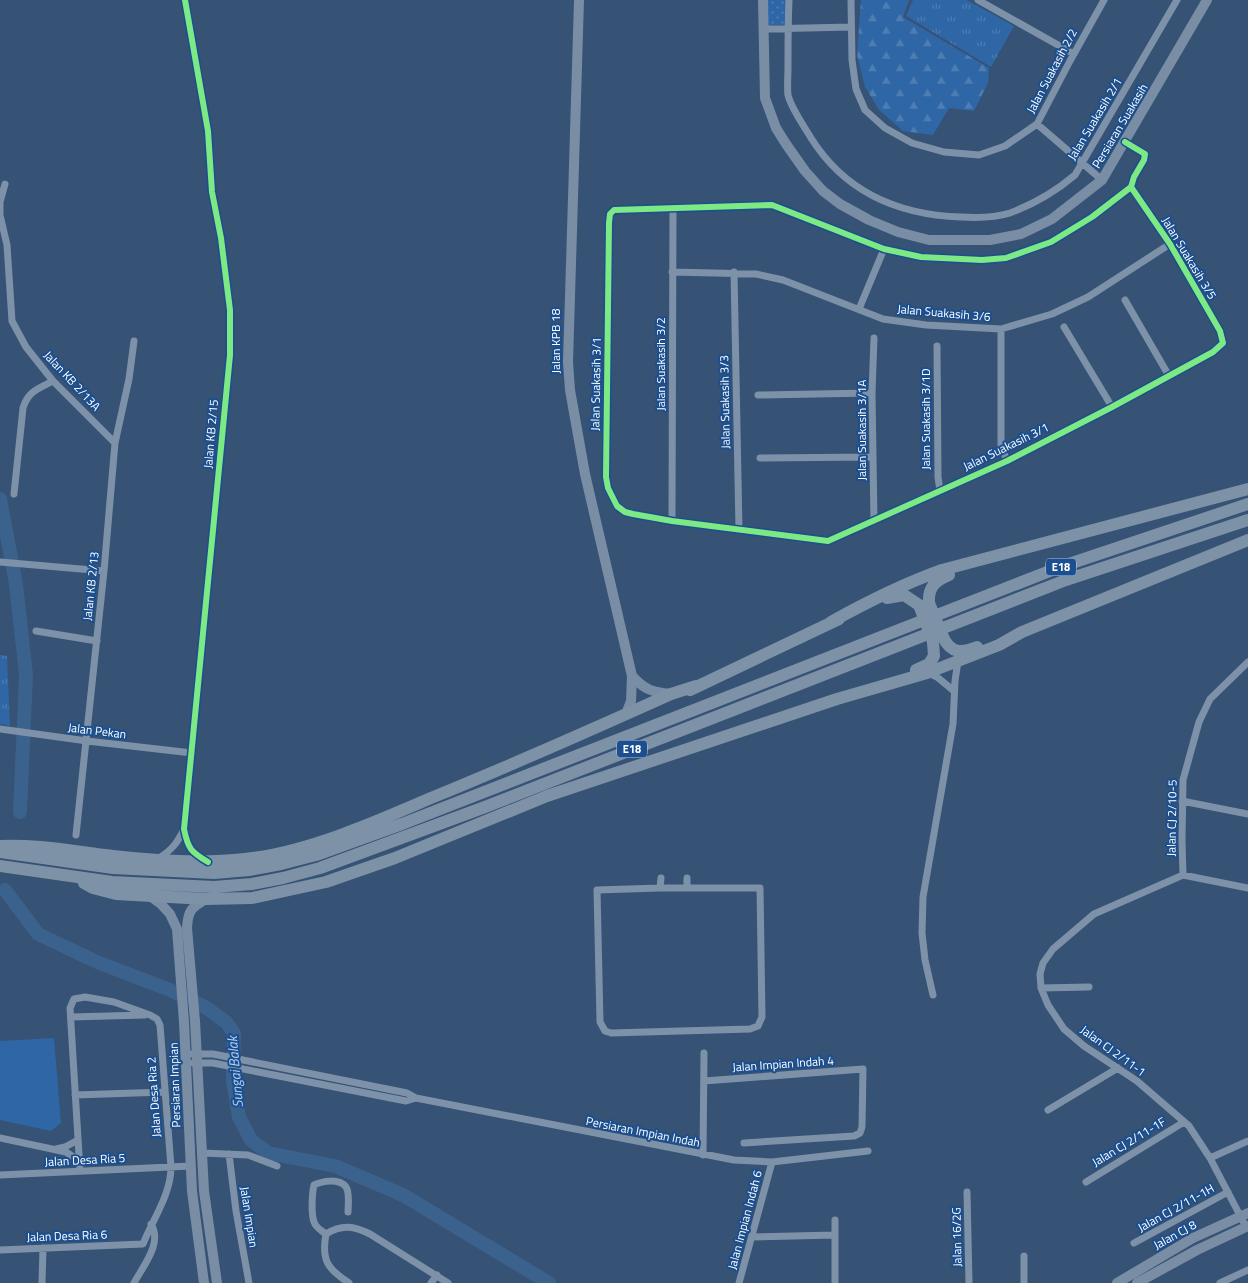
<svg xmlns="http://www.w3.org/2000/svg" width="1248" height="1283" font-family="'Titillium Web',sans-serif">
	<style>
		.grass { fill: url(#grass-dots) }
		.forest { fill: url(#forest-firs) }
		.park { fill: url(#park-tufts) }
		.pitch { fill: #2f66a5 }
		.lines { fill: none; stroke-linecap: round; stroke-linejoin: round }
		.river { stroke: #3b618d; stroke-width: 14 }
		.street { stroke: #7d92a8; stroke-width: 7 }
		.secondary { stroke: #798da4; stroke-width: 10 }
		.highway { stroke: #7e92a7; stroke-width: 12 }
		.highway-bridge { stroke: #7e92a7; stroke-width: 12 }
		.cycleway-casing { stroke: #1b4f8f; stroke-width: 9 }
		.cycleway { stroke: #7ce984; stroke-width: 6 }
		.labels { text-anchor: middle; stroke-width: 4; stroke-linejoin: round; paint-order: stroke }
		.shield { fill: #1b4f8f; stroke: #bbcadd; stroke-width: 1 }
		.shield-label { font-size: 11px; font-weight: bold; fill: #fff }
		.street-label { font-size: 12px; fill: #fff; stroke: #1b4f8f }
		.water-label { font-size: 14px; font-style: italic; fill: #b5d3f5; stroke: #1b4f8f }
	</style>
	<defs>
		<pattern id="grass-dots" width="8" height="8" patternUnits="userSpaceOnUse" patternTransform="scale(1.25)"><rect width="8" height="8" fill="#2f66a5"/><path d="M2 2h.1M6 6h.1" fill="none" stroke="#4e7db2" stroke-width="1.8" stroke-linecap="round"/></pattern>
		<pattern id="forest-firs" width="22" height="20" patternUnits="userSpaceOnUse" patternTransform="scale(1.25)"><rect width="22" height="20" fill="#2f66a5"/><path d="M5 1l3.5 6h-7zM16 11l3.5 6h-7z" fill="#4e7db2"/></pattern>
		<pattern id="park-tufts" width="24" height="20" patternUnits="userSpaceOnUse" patternTransform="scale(1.25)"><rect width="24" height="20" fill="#2f66a5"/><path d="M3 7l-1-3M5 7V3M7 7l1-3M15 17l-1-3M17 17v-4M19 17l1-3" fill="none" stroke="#4e7db2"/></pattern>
	</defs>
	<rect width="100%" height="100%" fill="#365274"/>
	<path class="grass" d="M 767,0 L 786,0 L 785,25 L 766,25 Z"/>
	<path class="forest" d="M 861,0 L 909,0 L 903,17 L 989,68 L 988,83 L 974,111 L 949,108 L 933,135 L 903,131 L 879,110 L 865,87 L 857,55 Z"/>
	<path class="park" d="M 913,0 L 967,0 L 1014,26 L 991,67 L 906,16 Z
		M 0,655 L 7,656 L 10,726 L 0,724 Z"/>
	<path class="pitch" d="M 54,1038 L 61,1123 L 51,1131 L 0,1120 L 0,1041 Z"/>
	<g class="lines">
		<path class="river" d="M 0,499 L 16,584 L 26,675 L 20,812
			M 5,890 L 38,934 L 97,962 L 170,990 L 205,1007 L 226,1022 L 234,1033 L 233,1081 L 239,1117 L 251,1140 L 268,1153 L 335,1166 L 403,1195 L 549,1283"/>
		<path class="street" d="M 185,0 L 208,131 L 212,192 L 221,238 L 230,310 L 230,355 L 184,829 C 187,846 189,851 205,860
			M 789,0 C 788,23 788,45 788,68 C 788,77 787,86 788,95 C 791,108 804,126 811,138 C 845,192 899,215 961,217 C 978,218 994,218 1010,213 C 1034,204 1056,191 1075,175 L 1177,0
			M 851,0 L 852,60 L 856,89 L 865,110 L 885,128 L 912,143 L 944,152 L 979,155 L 1005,146 L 1037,124 L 1070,61 L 1104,0
			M 978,0 L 1074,54
			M 763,29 L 851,27
			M 1037,124 L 1102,180
			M 1125,142 L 1145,154 L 1144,160 L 1134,177 L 1131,187 L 1092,217 L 1051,242 L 1006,258 L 982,260 L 921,257 L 884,249 L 772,205 L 614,210 L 610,214 L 609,223 L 606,477 L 608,488 L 617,506 L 625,512 L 633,514 L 672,521 L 828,541 L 1007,461 L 1112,407 L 1213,352 L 1223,343 L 1220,331 L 1170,244 L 1131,187
			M 5,184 L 0,202 L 0,215 L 7,245 L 12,321 L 26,347 L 53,381 L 115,443
			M 672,272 L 756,274 L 783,280 L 883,319 L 926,325 L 1001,329 L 1052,314 L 1088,297 L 1170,244
			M 734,272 L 739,530
			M 1125,300 L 1169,376
			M 859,309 L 884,249
			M 1064,327 L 1112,407
			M 1001,329 L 1001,445 L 1007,461
			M 937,346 L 938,477 L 940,491
			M 758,395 L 872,393
			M 760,458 L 873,457
			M 14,494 L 23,408 C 28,391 38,389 53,381
			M 672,521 L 673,208
			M 874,521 L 872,393 L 874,338
			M 0,562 L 104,571
			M 36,631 L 97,641
			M 928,673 L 937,677 L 954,691
			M 0,729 L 87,741 L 192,753
			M 1182,801 L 1248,814
			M 76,835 L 104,571 L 115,443 L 129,379 L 134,341
			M 159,858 C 172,850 178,842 184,829
			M 1183,875 L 1182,840 L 1183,780 L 1199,722 L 1210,699 L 1248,662
			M 687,878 L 687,888
			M 660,888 L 760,888 L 762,1017 L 758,1026 L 750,1029 L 611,1033 L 605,1031 L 600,1022 L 597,890 Z
			M 660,888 L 661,878
			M 1041,988 L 1089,987
			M 933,995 L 925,960 L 922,933 L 923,897 L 953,724 L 955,681 L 958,661
			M 71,1017 L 145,1015
			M 186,1054 L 213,1054 L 407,1093 L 416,1098 L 734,1160 L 772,1162 L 868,1151
			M 193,1063 L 213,1063 L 406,1101 L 416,1098
			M 704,1081 L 863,1069 L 862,1127 L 860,1133 L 854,1136 L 744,1143
			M 75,1095 L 165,1092
			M 1048,1110 L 1118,1068
			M 0,1138 L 66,1152 L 79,1161
			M 56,1149 L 65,1147 L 78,1140
			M 202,1153 L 248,1155 L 277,1166
			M 229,1154 L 236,1211 L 249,1283
			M 703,1155 L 704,1053
			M 1210,1158 L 1248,1141
			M 0,1175 L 191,1166
			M 1086,1182 L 1184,1122
			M 967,1192 L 969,1283
			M 835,1220 L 835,1283
			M 1246,1227 L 1210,1158 L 1189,1126 L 1137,1081 L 1084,1046 L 1064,1029 L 1048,1005 L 1041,988 L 1040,974 L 1043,963 L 1053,949 L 1094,914 L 1183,875 L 1248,888
			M 326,1234 C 322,1231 316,1228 314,1222 C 311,1214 312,1193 314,1185 C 322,1181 339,1178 346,1187 C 350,1193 348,1205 348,1212
			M 752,1237 L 835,1235
			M 1134,1243 L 1228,1192
			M 0,1250 L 143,1244 C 153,1219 171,1194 171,1167 L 160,1025 L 157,1019 L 150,1015 L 114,1002 L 85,997 L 74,999 L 70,1008 L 80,1171
			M 1024,1256 L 1024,1283
			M 42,1283 L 43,1248
			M 134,1283 C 143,1266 163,1243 151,1224
			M 349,1283 C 328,1269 321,1261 326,1234 C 342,1224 354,1226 370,1234 L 448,1283
			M 431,1283 L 437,1275
			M 739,1283 L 772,1162
			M 1220,1283 L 1248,1270"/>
		<path class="secondary" d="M 579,0 L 568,362 L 570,390 L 585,474 L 632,676 L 631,701 L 626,714
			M 763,0 L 765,98 L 776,128 L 786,144 L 805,171 L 823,191 L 840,204 L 869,220 L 898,232 L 929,240 L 990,240 L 1021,234 L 1052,219 L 1102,180 L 1207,0
			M 632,676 C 645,690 652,692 671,694
			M 150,896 L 161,904 L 170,914 L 177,929 L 184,1022 L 192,1191 L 204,1283
			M 206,899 C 191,908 188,910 187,928 L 195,1021 L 204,1191 L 217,1283
			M 1117,1283 L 1193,1238 L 1248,1213
			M 1137,1283 L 1197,1250 L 1248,1226"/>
		<path class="highway" d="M 887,598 L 904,595 L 919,605
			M 929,603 C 928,587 935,581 949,575
			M 831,622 C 867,602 903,584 942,570 L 1248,489
			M 943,637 C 951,654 962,653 977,647
			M 916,670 L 929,664 L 934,656 L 933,642
			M 690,690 L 839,619
			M 0,846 C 37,844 76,852 113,856 C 156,861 201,864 245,859 C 305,853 376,822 431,798 C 512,765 591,730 671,694 L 696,686
			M 0,852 L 113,868 L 214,873 L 249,870 L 281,864 L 316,855 L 402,824 L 1060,567 L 1248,504
			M 0,866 L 112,882 L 214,887 L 252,884 L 283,878 L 320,868 L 485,807 L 1066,580 L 1248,520
			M 84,883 L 93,888 L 116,894 L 206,899 L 252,898 L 326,882 L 395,858 L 547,796 L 837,699 L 927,673 L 999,645 L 1022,632 L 1248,540"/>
		<path class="highway-bridge" d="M 929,603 L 943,637
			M 919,605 L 933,642"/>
		<g class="cycleway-casing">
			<path id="cycleway" d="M 185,0 L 208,131 L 212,192 L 221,238 L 230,310 L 230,355 L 184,829 C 188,849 191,852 208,862
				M 1125,142 L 1145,154 L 1144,160 L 1134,177 L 1131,187 L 1092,217 L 1051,242 L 1006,258 L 982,260 L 921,257 L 884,249 L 772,205 L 614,210 L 610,214 L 609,223 L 606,477 L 608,488 L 617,506 L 625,512 L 633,514 L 672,521 L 828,541 L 1007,461 L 1112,407 L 1213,352 L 1223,343 L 1220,331 L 1170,244 L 1131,187"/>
		</g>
		<use href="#cycleway" class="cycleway"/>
	</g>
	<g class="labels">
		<g class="shield">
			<rect x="1046" y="558.5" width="30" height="17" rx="4"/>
			<rect x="617" y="740.5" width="30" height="17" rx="4"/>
		</g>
		<g class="shield-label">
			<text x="1061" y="571">E18</text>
			<text x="632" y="753">E18</text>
		</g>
		<g class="street-label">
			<text transform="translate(1052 71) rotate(-62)" y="4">Jalan Suakasih 2/2</text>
			<text transform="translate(1095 119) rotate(-59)" y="4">Jalan Suakasih 2/1</text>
			<text transform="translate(1120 126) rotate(-59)" y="4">Persiaran Suakasih</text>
			<text transform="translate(1189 258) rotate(59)" y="4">Jalan Suakasih 3/5</text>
			<text transform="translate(944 313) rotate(5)" y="4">Jalan Suakasih 3/6</text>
			<text transform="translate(556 341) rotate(-90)" y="4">Jalan KPB 18</text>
			<text transform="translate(661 364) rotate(-90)" y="4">Jalan Suakasih 3/2</text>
			<text transform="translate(72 381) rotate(47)" y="4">Jalan KB 2/13A</text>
			<text transform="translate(596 384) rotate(-89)" y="4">Jalan Suakasih 3/1</text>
			<text transform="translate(725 402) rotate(-91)" y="4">Jalan Suakasih 3/3</text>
			<text transform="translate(926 419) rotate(-90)" y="4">Jalan Suakasih 3/1D</text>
			<text transform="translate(862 430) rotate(-90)" y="4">Jalan Suakasih 3/1A</text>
			<text transform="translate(211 434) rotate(-85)" y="4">Jalan KB 2/15</text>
			<text transform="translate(1006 447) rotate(-26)" y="4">Jalan Suakasih 3/1</text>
			<text transform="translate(91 586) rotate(-84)" y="4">Jalan KB 2/13</text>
			<text transform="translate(97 731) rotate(7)" y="4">Jalan Pekan</text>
			<text transform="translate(1172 818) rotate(-89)" y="4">Jalan CJ 2/10-5</text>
			<text transform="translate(1113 1051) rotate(36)" y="4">Jalan CJ 2/11-1</text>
			<text transform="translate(783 1064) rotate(-4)" y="4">Jalan Impian Indah 4</text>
			<text transform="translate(175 1085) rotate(-92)" y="4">Persiaran Impian</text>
			<text transform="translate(154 1097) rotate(-94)" y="4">Jalan Desa Ria 2</text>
			<text transform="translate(643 1132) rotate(11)" y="4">Persiaran Impian Indah</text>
			<text transform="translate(1129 1142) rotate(-31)" y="4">Jalan CJ 2/11-1F</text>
			<text transform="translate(85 1160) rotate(-3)" y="4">Jalan Desa Ria 5</text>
			<text transform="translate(1176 1208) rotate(-29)" y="4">Jalan CJ 2/11-1H</text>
			<text transform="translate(249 1217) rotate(81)" y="4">Jalan Impian</text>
			<text transform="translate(745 1220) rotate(-75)" y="4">Jalan Impian Indah 6</text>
			<text transform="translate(1175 1235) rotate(-29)" y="4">Jalan CJ 8</text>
			<text transform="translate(67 1236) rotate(-2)" y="4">Jalan Desa Ria 6</text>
			<text transform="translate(957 1237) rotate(-91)" y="4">Jalan 16/2G</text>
		</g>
		<g class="water-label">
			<text transform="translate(235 1072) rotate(-95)" y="5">Sungai Balak</text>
		</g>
	</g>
</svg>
